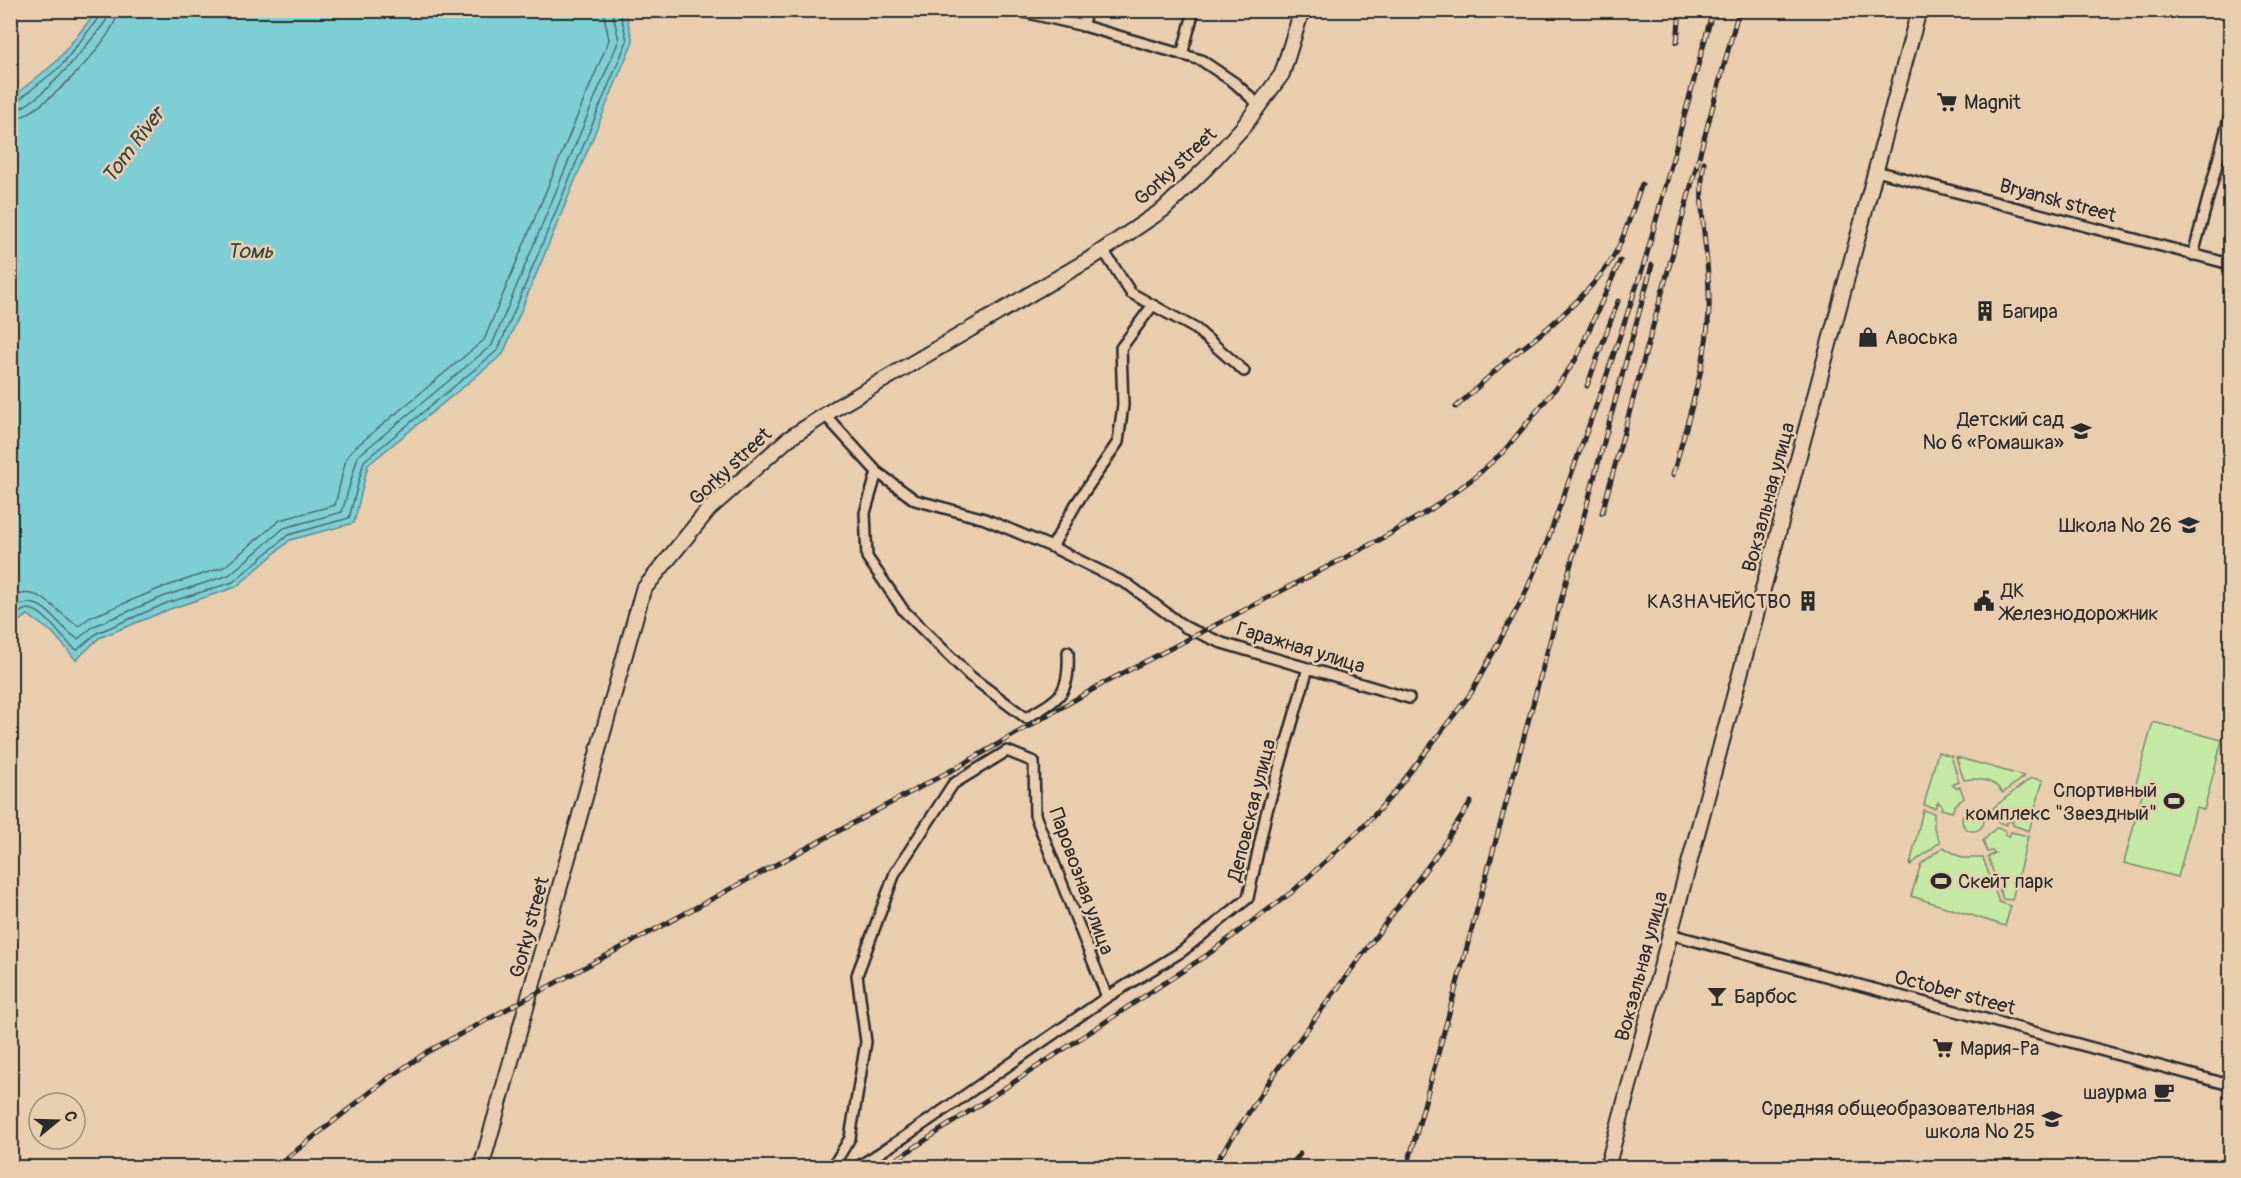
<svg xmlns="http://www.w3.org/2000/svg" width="2241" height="1178" font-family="Pangolin,sans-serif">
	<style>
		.green { fill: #c4e9a4; stroke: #788a68; stroke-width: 1.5 }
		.water { fill: #7ecfd5; stroke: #5d8d91; stroke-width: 1.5 }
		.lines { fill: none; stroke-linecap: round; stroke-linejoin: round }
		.shore { stroke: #4c6d6f; stroke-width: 1.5 }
		.minor-casing { stroke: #2b2b2b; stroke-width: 14 }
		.secondary-casing { stroke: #2b2b2b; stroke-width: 18 }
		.minor { stroke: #e8cdaf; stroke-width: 9 }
		.secondary { stroke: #e8cdaf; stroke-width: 14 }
		.rail-casing { stroke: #2b2b2b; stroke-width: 5 }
		.rail { stroke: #e8cdaf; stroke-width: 3; stroke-dasharray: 9; stroke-linecap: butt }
		.labels { text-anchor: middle; stroke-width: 5; stroke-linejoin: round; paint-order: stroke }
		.poi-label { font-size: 20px; fill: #2b2b2b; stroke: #e8cdaf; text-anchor: start }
		.street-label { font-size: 20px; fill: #2b2b2b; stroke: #e8cdaf }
		.water-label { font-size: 21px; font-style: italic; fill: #374444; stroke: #e8cdaf }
	</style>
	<rect width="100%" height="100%" fill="#e8cdaf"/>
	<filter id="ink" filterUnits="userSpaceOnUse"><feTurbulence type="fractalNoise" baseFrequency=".0167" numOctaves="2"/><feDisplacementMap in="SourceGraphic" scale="12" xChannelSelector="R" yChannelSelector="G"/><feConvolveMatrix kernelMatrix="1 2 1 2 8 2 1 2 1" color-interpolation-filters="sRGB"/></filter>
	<g filter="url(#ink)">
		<path class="green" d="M 2153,722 L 2222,740 L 2204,810 L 2196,808 L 2178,877 L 2124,863 L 2142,794 L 2134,791 Z
			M 1938,752 L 1951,756 L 1959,782 L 1952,785 L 1956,788 L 1960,787 L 1964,798 L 1955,805 L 1952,812 L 1941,809 L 1942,806 L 1938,802 L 1935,808 L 1924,805 Z
			M 1956,757 L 2024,776 L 2003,793 C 1994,780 1978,777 1964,780 Z
			M 2031,778 L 2043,780 L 2029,831 L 2013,825 L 2013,821 L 2007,822 L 2007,825 L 1997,822 L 1993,808 Z
			M1962 820a11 11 0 1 1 22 0a11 11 0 1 1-22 0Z
			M 1923,810 L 1934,813 L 1934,828 L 1940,842 L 1910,865 Z
			M 1996,828 L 2005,830 L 2005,834 L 2009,837 L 2011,832 L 2028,836 L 2012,900 L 2003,899 L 1988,857 L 1995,853 L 1992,851 L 1987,852 L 1983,841 Z
			M 1943,847 L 1962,858 L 1983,858 L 1999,902 L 2011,906 L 2005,926 L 1911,896 L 1921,864 Z"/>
		<path class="water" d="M 97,11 L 625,11 L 633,41 L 503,354 L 368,465 L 354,523 L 290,540 L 236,587 L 170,609 L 99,638 L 76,660 L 53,633 L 28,615 L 11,626 L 10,99 L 56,62 Z"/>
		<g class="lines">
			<path class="shore" d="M 10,104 L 16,102 L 61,66 L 100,16 L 102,10
				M 10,111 C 38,109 89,43 106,21 L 109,10
				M 10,120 C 38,119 117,38 118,10
				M 10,599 C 40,580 56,615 79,626 L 89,618 L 161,588 L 224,567 L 280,520 L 335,505 L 346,459 L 352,450 L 484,340 L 609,40 L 603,10
				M 10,610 C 44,588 54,626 78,639 L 94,626 L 165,596 L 229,575 L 284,528 L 342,512 L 358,456 L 492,345 L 619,40 L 612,10
				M 10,619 C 15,616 22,609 28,609 C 45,609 64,643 77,650 L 97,633 L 167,603 L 233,582 L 288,535 L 349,518 L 364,461 L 498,350 L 627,41 L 620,10"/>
			<g class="minor-casing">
				<path id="minor" d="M 1015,10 L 1084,26 L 1201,60 L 1235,83 L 1259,105
					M 1082,26 L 1087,10
					M 1182,55 L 1194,10
					M 1876,171 L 2230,264
					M 1103,250 L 1131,293 L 1196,329 L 1244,371
					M 2193,255 L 2230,115
					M 825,415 L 877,472 L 915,500 L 985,519 L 1052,547 L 1129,585 L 1185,627 L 1222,643 L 1409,698
					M 877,472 L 865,513 L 867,557 L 904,611 L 970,676 L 1026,718 C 1060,698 1070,695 1068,652
					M 1052,547 L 1076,504 L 1118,442 L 1123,405 L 1121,348 L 1152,306
					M 1670,934 L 2230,1085
					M 832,1168 L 850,1138 L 866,1042 L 857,975 L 895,873 L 953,784 L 1007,751 L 1034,762 L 1035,815 L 1107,997
					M 856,1168 L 903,1138 L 1107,997 L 1181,952 L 1248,898 L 1266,814 L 1308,668"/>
			</g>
			<g class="secondary-casing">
				<path id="secondary" d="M 481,1168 L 643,590 L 709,509 L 788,439 L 834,409 L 1090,259 L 1164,209 L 1206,168 L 1244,126 L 1282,74 L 1302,10
					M 1607,1168 L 1919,10"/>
			</g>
			<use href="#minor" class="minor"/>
			<use href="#secondary" class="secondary"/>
			<g class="rail-casing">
				<path id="rail" d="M 1677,42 L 1680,10
					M 1516,353 C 1550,328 1601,284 1619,246 C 1628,226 1634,205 1642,184
					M 1587,386 L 1618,301
					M 1456,407 L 1520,348
					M 1673,475 C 1687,421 1707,365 1709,309 C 1711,260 1696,211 1704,162
					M 1602,513 L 1739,10
					M 274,1168 L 386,1080 L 427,1052 L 965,763 L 1104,683 L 1381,539 L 1433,508 L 1475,477 L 1504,451 L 1555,389 L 1576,359 L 1620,261
					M 883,1168 L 1207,955 L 1292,892 L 1367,823 L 1394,793 L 1471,693 L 1524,596 L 1547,542 L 1602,389 L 1645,261 L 1713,10
					M 1212,1168 L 1279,1067 L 1440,850 L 1471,802
					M 1289,1168 L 1300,1154
					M 1407,1168 L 1652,265"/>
			</g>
			<use href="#rail" class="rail"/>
		</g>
	</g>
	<defs>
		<g id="supermarket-bare" transform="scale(1.62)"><path d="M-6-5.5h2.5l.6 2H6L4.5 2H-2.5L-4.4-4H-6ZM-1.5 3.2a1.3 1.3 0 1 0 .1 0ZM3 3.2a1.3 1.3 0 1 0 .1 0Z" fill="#2b2b2b" stroke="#e8cdaf" stroke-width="2.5" paint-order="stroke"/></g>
		<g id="building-bare" transform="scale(1.62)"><path d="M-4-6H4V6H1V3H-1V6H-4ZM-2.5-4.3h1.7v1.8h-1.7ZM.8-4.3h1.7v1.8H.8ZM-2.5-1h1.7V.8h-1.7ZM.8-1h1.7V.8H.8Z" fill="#2b2b2b" stroke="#e8cdaf" stroke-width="2.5" paint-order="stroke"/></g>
		<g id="shop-bare" transform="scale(1.62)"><path d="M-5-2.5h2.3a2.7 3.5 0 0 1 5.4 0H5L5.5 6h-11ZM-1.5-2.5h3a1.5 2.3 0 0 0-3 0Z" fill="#2b2b2b" stroke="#e8cdaf" stroke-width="2.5" paint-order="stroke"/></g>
		<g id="school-bare" transform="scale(1.62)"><path d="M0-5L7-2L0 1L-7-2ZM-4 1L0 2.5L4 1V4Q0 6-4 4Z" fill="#2b2b2b" stroke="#e8cdaf" stroke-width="2.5" paint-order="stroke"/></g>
		<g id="civic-bare" transform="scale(1.62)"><path d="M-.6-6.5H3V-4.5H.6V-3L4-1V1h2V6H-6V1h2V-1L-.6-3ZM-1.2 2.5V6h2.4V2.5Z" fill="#2b2b2b" stroke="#e8cdaf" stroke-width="2.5" paint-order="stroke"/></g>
		<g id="stadium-bare" transform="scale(1.62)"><path d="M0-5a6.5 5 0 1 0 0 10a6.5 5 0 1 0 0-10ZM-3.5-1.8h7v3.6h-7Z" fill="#2b2b2b" stroke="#e8cdaf" stroke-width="2.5" paint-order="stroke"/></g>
		<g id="bar-bare" transform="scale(1.62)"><path d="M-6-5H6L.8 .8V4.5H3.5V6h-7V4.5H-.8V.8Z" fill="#2b2b2b" stroke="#e8cdaf" stroke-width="2.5" paint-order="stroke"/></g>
		<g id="cafe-bare" transform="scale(1.62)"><path d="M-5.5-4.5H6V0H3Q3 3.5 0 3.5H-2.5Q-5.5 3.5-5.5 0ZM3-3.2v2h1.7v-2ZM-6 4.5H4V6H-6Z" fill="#2b2b2b" stroke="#e8cdaf" stroke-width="2.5" paint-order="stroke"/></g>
	</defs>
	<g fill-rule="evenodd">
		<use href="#supermarket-bare" x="1947" y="102"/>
		<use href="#building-bare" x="1985" y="311"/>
		<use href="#shop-bare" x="1868" y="337"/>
		<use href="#school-bare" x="2081" y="431"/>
		<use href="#school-bare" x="2189" y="525"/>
		<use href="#building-bare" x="1808" y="601"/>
		<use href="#civic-bare" x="1984" y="601"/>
		<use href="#stadium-bare" x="2174" y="801"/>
		<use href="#stadium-bare" x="1941" y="881"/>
		<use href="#bar-bare" x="1717" y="996"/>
		<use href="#supermarket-bare" x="1943" y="1048"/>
		<use href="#cafe-bare" x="2164" y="1092"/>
		<use href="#school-bare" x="2052" y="1119"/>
	</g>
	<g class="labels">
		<g class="poi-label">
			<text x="1964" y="109">Magnit</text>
			<text x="2002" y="318">Багира</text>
			<text x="1885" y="344">Авоська</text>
			<text x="2064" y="426" text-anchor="end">Детский сад<tspan x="2064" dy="23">№ 6 «Ромашка»</tspan></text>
			<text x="2172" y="532" text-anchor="end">Школа № 26</text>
			<text x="2001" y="597">ДК<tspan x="2001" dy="23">Железнодорожник</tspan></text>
			<text x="1791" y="608" text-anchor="end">КАЗНАЧЕЙСТВО</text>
			<text x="2157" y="797" text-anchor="end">Спортивный<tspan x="2157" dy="23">комплекс "Звездный"</tspan></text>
			<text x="1958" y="888">Скейт парк</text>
			<text x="1734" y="1003">Барбос</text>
			<text x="1960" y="1055">Мария-Ра</text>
			<text x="2147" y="1099" text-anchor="end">шаурма</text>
			<text x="2035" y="1115" text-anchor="end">Средняя общеобразовательная<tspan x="2035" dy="23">школа № 25</tspan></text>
		</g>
		<g class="street-label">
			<text transform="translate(1175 166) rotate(-43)" y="7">Gorky street</text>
			<text transform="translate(2058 200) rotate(15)" y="7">Bryansk street</text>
			<text transform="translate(730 466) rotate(-43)" y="7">Gorky street</text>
			<text transform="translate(1768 497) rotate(-75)" y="7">Вокзальная улица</text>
			<text transform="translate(1301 647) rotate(17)" y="7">Гаражная улица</text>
			<text transform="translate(1251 810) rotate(-76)" y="7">Деповская улица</text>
			<text transform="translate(1082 881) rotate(70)" y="7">Паровозная улица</text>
			<text transform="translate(529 927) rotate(-75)" y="7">Gorky street</text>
			<text transform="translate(1641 966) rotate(-75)" y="7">Вокзальная улица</text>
			<text transform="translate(1955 992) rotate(15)" y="7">October street</text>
		</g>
		<g class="water-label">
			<text transform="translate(133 145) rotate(-53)" y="7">Tom River</text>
			<text x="250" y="258">Томь</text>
		</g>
	</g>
	<rect width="2241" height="1178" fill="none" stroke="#e8cdaf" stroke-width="36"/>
	<rect x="18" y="18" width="2205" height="1142" fill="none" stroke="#2b2b2b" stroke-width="2" filter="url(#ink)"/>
	<g transform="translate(57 1121) rotate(71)"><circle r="28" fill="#e8cdaf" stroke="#9c8c7a" stroke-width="1.5"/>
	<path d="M0-4.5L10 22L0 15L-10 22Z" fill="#2b2b2b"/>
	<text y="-9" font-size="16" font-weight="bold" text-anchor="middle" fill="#2b2b2b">С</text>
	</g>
</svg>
